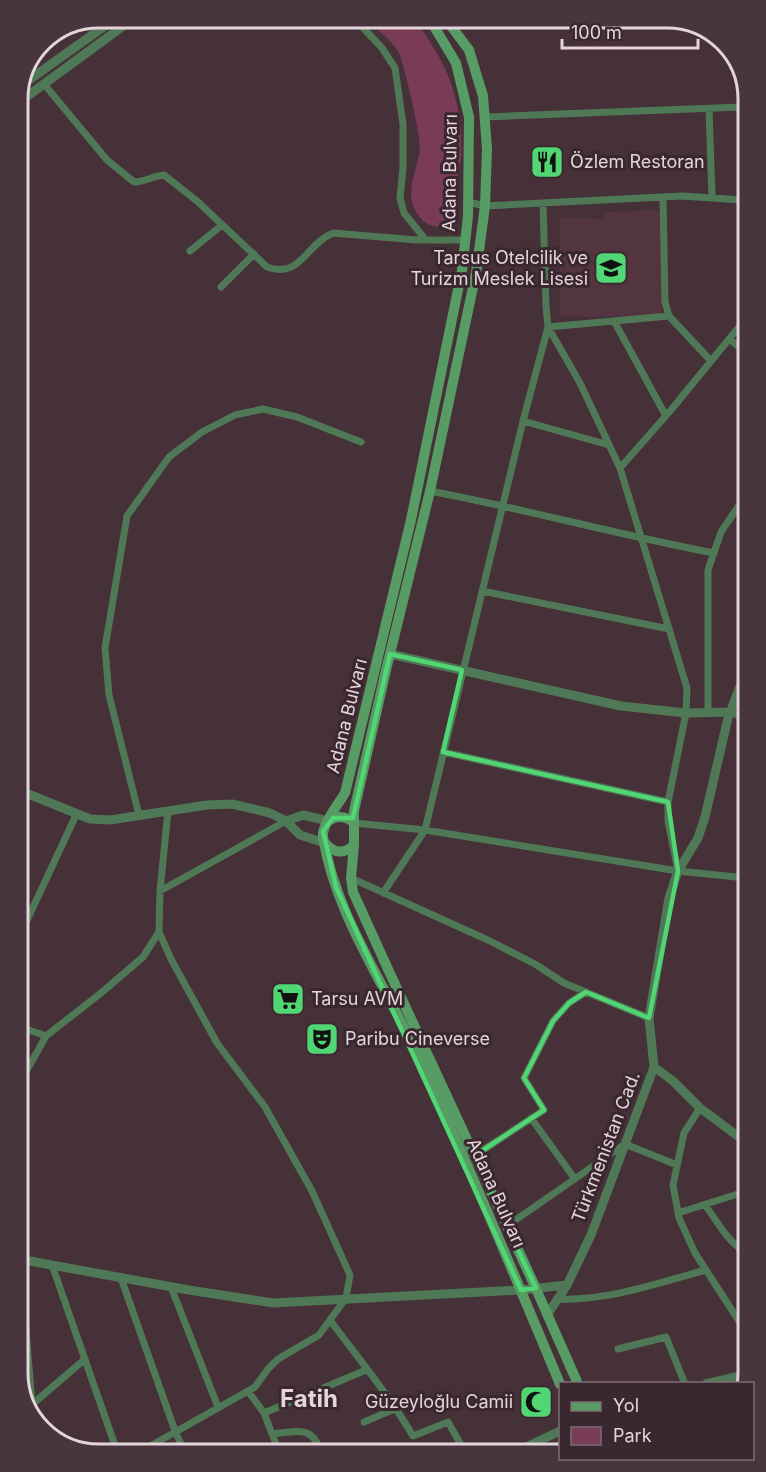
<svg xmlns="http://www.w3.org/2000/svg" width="766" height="1472" font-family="Inter,sans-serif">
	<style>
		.built { fill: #523541 }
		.green { fill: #793b56 }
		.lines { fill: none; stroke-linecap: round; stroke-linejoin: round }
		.minor { stroke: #4f7956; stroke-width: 7 }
		.tertiary { stroke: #4f7956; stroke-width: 9 }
		.secondary { stroke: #589c65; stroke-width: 10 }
		.marked { fill: none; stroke: #51d674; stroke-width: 4.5; stroke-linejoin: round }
		.labels { text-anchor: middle; stroke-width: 6; stroke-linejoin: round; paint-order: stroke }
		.poi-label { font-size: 18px; fill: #e3d5d9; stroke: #3b272f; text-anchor: start }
		.street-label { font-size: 18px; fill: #e3d5d9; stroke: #3b272f }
		.district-label { font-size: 24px; font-weight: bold; fill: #e3d5d9; stroke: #3b272f }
		.rim { fill: none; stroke: #e3d5d9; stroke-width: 3 }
	</style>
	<rect width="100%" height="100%" fill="#463139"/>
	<path class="built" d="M 663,210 L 662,316 L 560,317 L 560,218 L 601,219 L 607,212 Z"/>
	<path class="green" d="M 365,18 L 413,18 C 447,61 464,102 461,158 C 460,170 456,182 455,194 C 453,205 455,216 456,226 C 437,228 423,228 414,208 C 406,190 418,167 420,149 C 421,137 404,62 398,51 C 391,40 374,27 365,18 Z"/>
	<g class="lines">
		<path class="minor" d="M 354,18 L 382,48 L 395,68 L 403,124 L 403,168 L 400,198 L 404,213 L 425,239
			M 44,84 L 107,160 L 134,182 C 145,182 153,176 164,175 L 197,201 L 267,267 C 301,279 305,245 333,233 L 417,240 L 466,240
			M 709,109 L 712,198
			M 485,117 L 742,107
			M 663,197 L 665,302 L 669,316 L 711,361
			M 468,202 L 485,206 L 682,196 L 742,200
			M 543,203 L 546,306 L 548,327 L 580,383 L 620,468 L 687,688 L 686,713 L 668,802 L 668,821 L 678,871
			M 190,251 L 222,225
			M 221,287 L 254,254
			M 614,321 L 666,416
			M 729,339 L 743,350
			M 523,421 L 609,445
			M 620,468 L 671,410 L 743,322
			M 430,491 C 525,509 619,535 714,553
			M 482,591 L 669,629
			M 708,712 L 708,570 L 721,532 L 744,498
			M 730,712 L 745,718
			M 443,752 L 668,802
			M 139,815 L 109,695 L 105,648 L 127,516 L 169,457 L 202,432 L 235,415 L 263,409 L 297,417 L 361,442
			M 354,823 L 425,830 L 678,871 L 746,878
			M 351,878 L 490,941 L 535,964 L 564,983 L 649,1018
			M 160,891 L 286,821
			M 383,893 L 425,830 L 523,421 L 548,327 L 669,316
			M 22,931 L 77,813
			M 23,1028 L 46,1036
			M 23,1077 L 46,1036 L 101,993 L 143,957 L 159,932 L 160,891 L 168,811
			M 700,1108 L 684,1133 L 673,1185 L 679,1218 L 695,1253 L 748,1335
			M 531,1118 L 575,1179
			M 474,1156 L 544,1110 L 524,1078 L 553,1021 L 569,1003 L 586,992
			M 741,1194 L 747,1204
			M 705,1205 C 717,1221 729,1244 747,1253
			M 678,1213 L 747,1191
			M 507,1226 L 625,1144 L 677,1165
			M 52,1265 L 118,1454
			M 121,1278 L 175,1431 L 185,1453
			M 171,1287 L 218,1407
			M 558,1299 C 608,1301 658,1283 706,1270
			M 24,1305 L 32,1404 L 51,1436
			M 330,1320 C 358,1358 389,1395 413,1436 L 448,1422 L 464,1450
			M 618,1349 L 666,1337 L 685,1384
			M 248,1391 L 264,1413 L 279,1452
			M 28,1408 L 85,1359
			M 264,1413 L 366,1370
			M 364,1422 L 397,1408
			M 273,1434 C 295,1431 314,1425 320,1452
			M 138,1453 L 255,1387 L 268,1369 L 278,1359 L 319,1335 L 346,1298 L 350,1275 L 312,1191 L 265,1107 L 217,1043 L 171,959 L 159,932"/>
		<path class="tertiary" d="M 22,85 L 116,18
			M 18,103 L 134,18
			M 390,654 L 621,706 L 686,713 L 730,712
			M 21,791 L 90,819 L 110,820 L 207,805 L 232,804 L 270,813 L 286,821 L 300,835 L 325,843
			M 286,821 L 303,815 L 328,821
			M 654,1067 L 673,1081 L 700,1108 L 747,1143
			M 24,1260 L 189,1290 L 273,1303 L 521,1290 L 567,1285
			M 547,1315 L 567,1285 L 591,1235 L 654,1067 L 649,1018 L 669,898 L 678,871 L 698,838 L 705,817 L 728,718 L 745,673
			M 706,1384 L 748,1374
			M 522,1449 L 560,1431
			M 553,1449 L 560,1446"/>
		<path class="secondary" d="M 429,18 L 456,63 L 469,117 L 468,216 L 462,270 L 411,520 L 345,793 C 339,803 321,826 323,837 C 335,911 379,975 411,1042 C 464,1154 512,1269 560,1384
			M 445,18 L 469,50 L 483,96 L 487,149 L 485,206 L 476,273 L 430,491 L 386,670 L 354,811 L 354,845 L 351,878 L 353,892 L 387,967 L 533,1282 L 578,1384
			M 328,821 C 338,815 346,816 354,823
			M 325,843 C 334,854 345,854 354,845"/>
	</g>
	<path class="marked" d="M 390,654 L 462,670 L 443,752 L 668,802 L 678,871 L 649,1018 L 586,992 L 569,1003 L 553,1021 L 524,1078 L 544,1110 L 474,1156 L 536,1288 L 521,1290 L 336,887 L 323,831 L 333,818 L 353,818 Z"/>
	<defs>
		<g id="restaurant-square" transform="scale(1.725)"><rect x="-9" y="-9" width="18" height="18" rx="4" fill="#51d674" stroke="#3b272f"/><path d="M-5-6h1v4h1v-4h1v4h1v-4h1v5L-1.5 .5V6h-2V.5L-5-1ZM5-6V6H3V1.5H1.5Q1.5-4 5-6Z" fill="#111"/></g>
		<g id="school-square" transform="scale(1.725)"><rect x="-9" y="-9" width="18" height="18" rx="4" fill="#51d674" stroke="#3b272f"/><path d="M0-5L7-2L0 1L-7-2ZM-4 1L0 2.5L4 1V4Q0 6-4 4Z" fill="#111"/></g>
		<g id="supermarket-square" transform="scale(1.725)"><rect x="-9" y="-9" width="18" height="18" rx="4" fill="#51d674" stroke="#3b272f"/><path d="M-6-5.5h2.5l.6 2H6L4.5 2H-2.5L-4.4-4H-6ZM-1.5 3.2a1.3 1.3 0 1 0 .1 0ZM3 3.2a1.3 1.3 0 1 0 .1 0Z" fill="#111"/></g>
		<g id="theatre-square" transform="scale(1.725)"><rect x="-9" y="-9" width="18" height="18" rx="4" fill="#51d674" stroke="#3b272f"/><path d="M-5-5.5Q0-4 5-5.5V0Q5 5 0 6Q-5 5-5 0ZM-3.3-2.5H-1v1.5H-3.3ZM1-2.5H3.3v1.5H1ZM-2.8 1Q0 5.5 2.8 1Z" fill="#111"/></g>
		<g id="mosque-square" transform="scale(1.725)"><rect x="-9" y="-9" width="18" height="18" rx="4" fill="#51d674" stroke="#3b272f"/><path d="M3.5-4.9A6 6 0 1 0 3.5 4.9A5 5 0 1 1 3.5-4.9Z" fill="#111"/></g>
	</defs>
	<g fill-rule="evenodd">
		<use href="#restaurant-square" x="547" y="162"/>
		<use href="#school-square" x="611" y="268"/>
		<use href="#supermarket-square" x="288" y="999"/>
		<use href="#theatre-square" x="322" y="1039"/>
		<use href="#mosque-square" x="536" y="1402"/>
	</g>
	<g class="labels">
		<g class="poi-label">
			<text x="570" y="168">Özlem Restoran</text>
			<text x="588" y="264" text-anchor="end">Tarsus Otelcilik ve<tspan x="588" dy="21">Turizm Meslek Lisesi</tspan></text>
			<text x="311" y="1005">Tarsu AVM</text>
			<text x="345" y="1045">Paribu Cineverse</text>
			<text x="513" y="1408" text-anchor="end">Güzeyloğlu Camii</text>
		</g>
		<g class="street-label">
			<text transform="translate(450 173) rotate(-89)" y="6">Adana Bulvarı</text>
			<text transform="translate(347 716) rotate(-76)" y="6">Adana Bulvarı</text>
			<text transform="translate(606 1147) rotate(-69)" y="6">Türkmenistan Cad.</text>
			<text transform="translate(496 1193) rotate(66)" y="6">Adana Bulvarı</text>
		</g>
		<g class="district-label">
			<text x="309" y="1407">Fatih</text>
		</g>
	</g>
	<path d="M0 0H766V1472H0ZM99 28H667A71 71 0 0 1 738 99V1373A71 71 0 0 1 667 1444H99A71 71 0 0 1 28 1373V99A71 71 0 0 1 99 28Z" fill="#48353d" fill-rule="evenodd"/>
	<path class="rim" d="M99 28H667A71 71 0 0 1 738 99V1373A71 71 0 0 1 667 1444H99A71 71 0 0 1 28 1373V99A71 71 0 0 1 99 28Z"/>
	<rect x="559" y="1382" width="195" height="78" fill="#3b272f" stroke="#7e6d73" stroke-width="1.5"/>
	<rect x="571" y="1402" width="30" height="9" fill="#589c65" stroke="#7e6d73" stroke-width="1.5"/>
	<text x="613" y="1412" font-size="18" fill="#e3d5d9">Yol</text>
	<rect x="571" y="1427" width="30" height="18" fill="#793b56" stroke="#7e6d73" stroke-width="1.5"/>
	<text x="613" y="1442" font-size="18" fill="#e3d5d9">Park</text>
	<path d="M562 39v9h136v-9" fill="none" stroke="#e3d5d9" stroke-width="3"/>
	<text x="571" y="39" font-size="18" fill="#e3d5d9" stroke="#3b272f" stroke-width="4.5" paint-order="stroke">100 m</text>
</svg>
